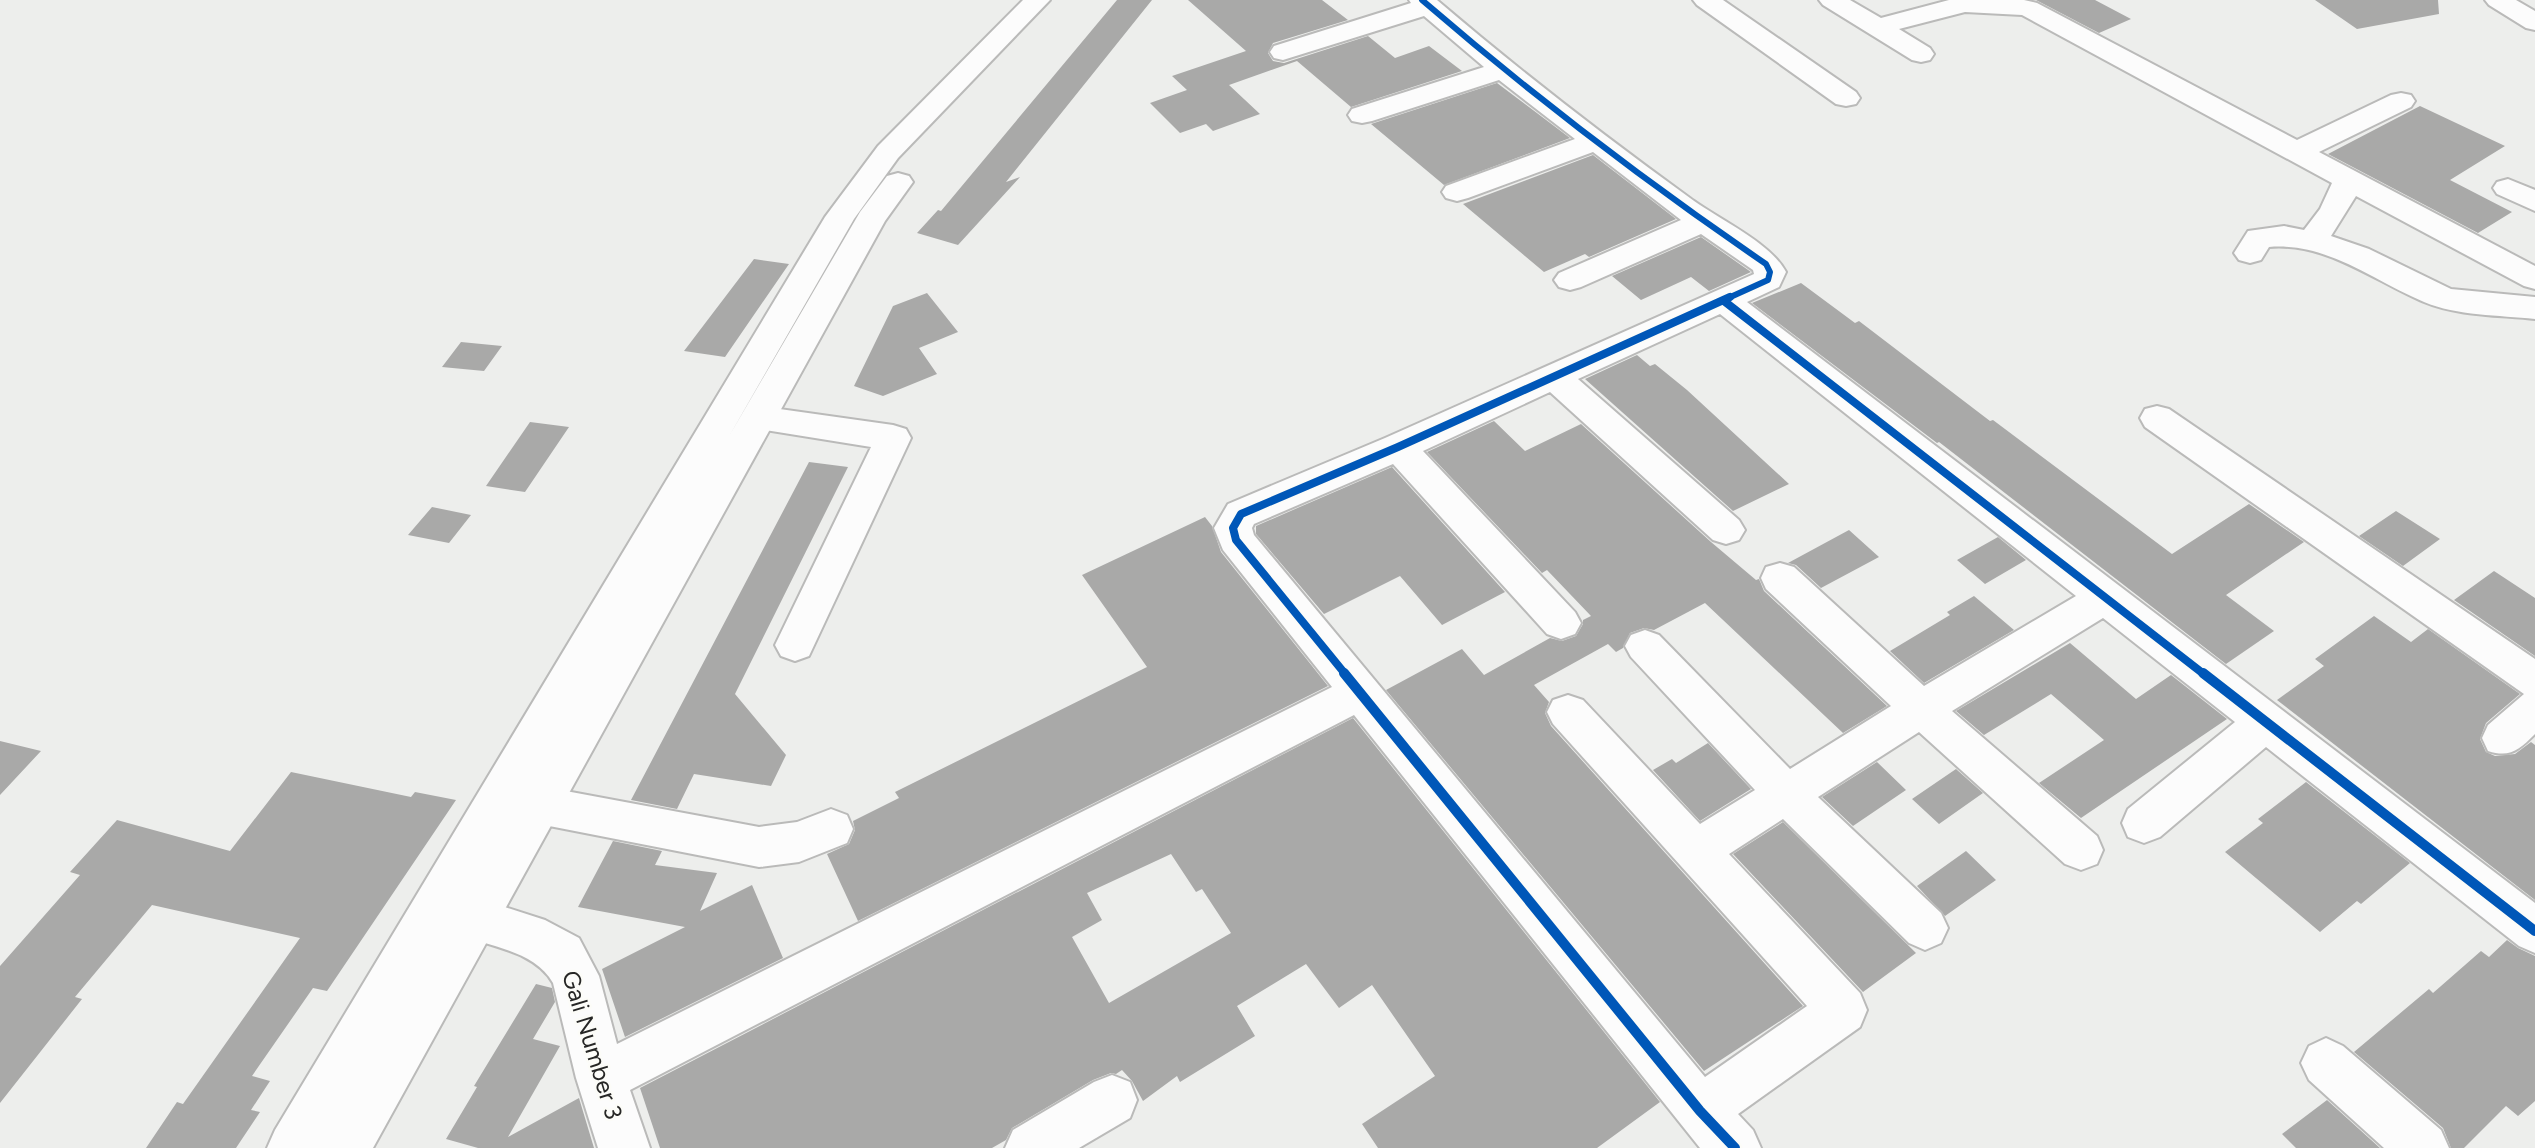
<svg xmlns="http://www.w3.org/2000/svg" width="2535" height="1148" font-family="Figtree,sans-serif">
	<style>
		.building { fill: #a9a9a8; fill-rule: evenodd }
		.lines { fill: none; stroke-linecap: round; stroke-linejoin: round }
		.minor-casing { stroke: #babab9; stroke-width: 4 }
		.secondary-casing { stroke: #babab9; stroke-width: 4 }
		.minor { fill: #fcfcfc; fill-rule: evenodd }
		.secondary { fill: #fcfcfc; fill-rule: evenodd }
		.cycleway-far2-casing { stroke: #fcfcf8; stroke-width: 10 }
		.cycleway-far1-casing { stroke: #fcfcf8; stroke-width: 12 }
		.cycleway-casing { stroke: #fcfcf8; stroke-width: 15 }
		.cycleway-far2 { stroke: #0057b8; stroke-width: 6 }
		.cycleway-far1 { stroke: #0057b8; stroke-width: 8 }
		.cycleway { stroke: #0057b8; stroke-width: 10 }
		.labels { text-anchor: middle; stroke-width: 5; stroke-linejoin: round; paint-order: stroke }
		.near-street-label { font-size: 24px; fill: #272726; stroke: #fcfcf8 }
	</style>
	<rect width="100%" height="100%" fill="#edeeec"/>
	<path class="building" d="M 1117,0 L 1152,0 L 1006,182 L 1020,177 L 958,245 L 917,233 L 938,210 L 941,211 Z
		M 1188,0 L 1322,0 L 1348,20 L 1273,43 L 1268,53 L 1273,61 L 1284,63 L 1368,36 L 1395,58 L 1429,46 L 1462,71 L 1351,107 L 1297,61 L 1229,85 L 1260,114 L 1213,131 L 1206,124 L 1180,133 L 1150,103 L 1187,90 L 1172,76 L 1246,51 Z
		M 2036,0 L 2095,0 L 2131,19 L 2099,33 Z
		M 2315,0 L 2438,0 L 2439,14 L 2357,29 Z
		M 1497,83 L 1570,138 L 1444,185 L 1371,124 Z
		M 2420,106 L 2505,146 L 2450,180 L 2512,212 L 2478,233 L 2328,154 Z
		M 1593,155 L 1676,219 L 1589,257 L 1585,254 L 1544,272 L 1463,204 Z
		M 1701,237 L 1751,272 L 1709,291 L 1691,277 L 1641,300 L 1612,276 Z
		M 754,259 L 789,264 L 725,357 L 684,351 Z
		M 1801,283 L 1855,323 L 1859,321 L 1990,421 L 1993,420 L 2172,554 L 2249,504 L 2304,542 L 2226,595 L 2274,631 L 2226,664 L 1939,442 L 1937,443 L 1752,303 Z
		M 927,293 L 958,332 L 919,348 L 937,374 L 883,396 L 854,386 L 893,306 Z
		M 461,342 L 502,346 L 484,371 L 442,367 Z
		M 1637,355 L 1650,366 L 1655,364 L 1687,390 L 1789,484 L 1733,511 L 1585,379 Z
		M 1494,421 L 1525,451 L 1581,424 L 1711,542 L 1756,580 L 1759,579 L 1764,591 L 1887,706 L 1843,733 L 1705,603 L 1654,630 L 1644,628 L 1630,633 L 1623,648 L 1616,652 L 1608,644 L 1534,685 L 1549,702 L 1545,713 L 1551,726 L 1803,1006 L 1704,1071 L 1386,690 L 1462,649 L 1484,675 L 1550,638 L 1562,641 L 1576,636 L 1583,624 L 1583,620 L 1591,616 L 1547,570 L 1542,573 L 1427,452 Z
		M 530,422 L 569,427 L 525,492 L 486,486 Z
		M 809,462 L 848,467 L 735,694 L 786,755 L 771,786 L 694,774 L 677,809 L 631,800 Z
		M 1392,467 L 1505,592 L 1442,625 L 1400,576 L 1324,614 L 1256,534 L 1256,526 Z
		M 432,507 L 471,515 L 449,543 L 408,535 Z
		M 2396,511 L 2440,539 L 2403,566 L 2359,536 Z
		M 1205,517 L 1212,526 L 1221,552 L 1328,686 L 858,921 L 827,854 L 849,844 L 855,830 L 853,821 L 899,798 L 895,792 L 1147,667 L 1082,575 Z
		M 1849,530 L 1879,557 L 1821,588 L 1796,565 L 1788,563 Z
		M 1998,537 L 2026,560 L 1985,584 L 1957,560 Z
		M 2494,571 L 2535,598 L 2535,656 L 2454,600 Z
		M 1974,596 L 2014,630 L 1924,683 L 1890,651 L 1950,615 L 1947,612 Z
		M 2374,616 L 2411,642 L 2428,629 L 2520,694 L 2486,723 L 2480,739 L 2486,752 L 2495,756 L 2515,754 L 2531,742 L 2535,745 L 2535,900 L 2277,700 L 2324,666 L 2315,659 Z
		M 2070,643 L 2136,699 L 2171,675 L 2227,719 L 2081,818 L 2039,783 L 2104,740 L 2051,694 L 1984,735 L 1956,711 Z
		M 1353,718 L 1660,1102 L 1597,1148 L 1378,1148 L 1362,1124 L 1435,1076 L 1372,985 L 1339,1008 L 1306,964 L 1237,1006 L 1255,1036 L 1180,1082 L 1177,1076 L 1143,1101 L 1132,1081 L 1122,1070 L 1116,1074 L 1111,1073 L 1093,1080 L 1012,1128 L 1006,1140 L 992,1148 L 660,1148 L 640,1088 ZM 1171,854 L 1196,892 L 1202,889 L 1231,933 L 1109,1003 L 1072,937 L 1102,920 L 1087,893 Z
		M 0,741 L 41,751 L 0,795 Z
		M 1708,743 L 1751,789 L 1700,821 L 1653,770 L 1672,759 L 1676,763 Z
		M 1877,762 L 1906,790 L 1853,826 L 1822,797 Z
		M 1956,769 L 1983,793 L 1939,824 L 1912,799 Z
		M 291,772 L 411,797 L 415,792 L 456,800 L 327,991 L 313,988 L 252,1076 L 270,1081 L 251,1110 L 260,1112 L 236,1148 L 146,1148 L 177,1102 L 183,1104 L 300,938 L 152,905 L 75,997 L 82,999 L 0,1103 L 0,966 L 80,875 L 70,872 L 117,820 L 230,851 Z
		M 2306,782 L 2410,863 L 2361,904 L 2357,901 L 2320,932 L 2225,852 L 2263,823 L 2258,819 Z
		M 1783,822 L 1916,953 L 1863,992 L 1733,854 Z
		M 613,841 L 662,851 L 655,865 L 717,873 L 700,911 L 752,885 L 783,958 L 625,1037 L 602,969 L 685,927 L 578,907 Z
		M 1966,851 L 1996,880 L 1945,916 L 1917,886 Z
		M 2507,940 L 2518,948 L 2535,956 L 2535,1101 L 2518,1116 L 2506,1106 L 2464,1148 L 2451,1148 L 2443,1128 L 2354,1052 L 2429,989 L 2433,993 L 2481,951 L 2489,957 Z
		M 536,984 L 552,988 L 555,1002 L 533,1039 L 560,1046 L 508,1137 L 579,1098 L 594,1148 L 478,1148 L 446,1139 L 477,1087 L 474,1086 Z
		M 2327,1100 L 2380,1148 L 2296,1148 L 2282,1134 Z"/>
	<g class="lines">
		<g class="minor-casing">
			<path id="minor" d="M 1409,0 L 1437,0 C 1519,70 1603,135 1690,198 C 1718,219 1770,242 1786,272 L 1779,287 L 1747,302 L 2535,903 L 2535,953 L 2519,946 L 2266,747 L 2160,837 L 2144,843 L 2128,837 L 2122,823 L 2128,809 L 2235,722 L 2103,618 L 1952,711 L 2097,836 L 2103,850 L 2097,864 L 2081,870 L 2065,864 L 1919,732 L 1818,797 L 1941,913 L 1948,928 L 1941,943 L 1925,950 L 1909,943 L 1783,819 L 1729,854 L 1860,993 L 1867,1010 L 1860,1027 L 1738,1114 L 1753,1130 L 1761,1148 L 1700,1148 L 1354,715 L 630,1090 L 650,1148 L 598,1148 L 576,1078 L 553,983 C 535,951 490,947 458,934 L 451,919 L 458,904 L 474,897 L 545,920 L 579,938 L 599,976 L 617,1044 L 1332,687 L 1223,550 L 1214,528 L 1228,504 L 1385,438 L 1754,274 L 1753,270 L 1701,234 L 1581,287 L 1570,290 L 1559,287 L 1554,280 L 1559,273 L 1681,220 L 1593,152 L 1468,198 L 1457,201 L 1446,198 L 1442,192 L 1446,186 L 1575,139 L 1499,80 L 1372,121 L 1362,123 L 1352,121 L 1348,115 L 1352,109 L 1484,67 L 1424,16 L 1283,60 L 1274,58 L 1270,52 L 1274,46 L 1411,3 ZM 1720,314 L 2076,596 L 1924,686 L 1794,567 L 1780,563 L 1766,567 L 1761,578 L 1766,589 L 1891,706 L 1790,769 L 1659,635 L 1645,630 L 1631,635 L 1625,646 L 1631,657 L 1755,790 L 1700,824 L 1583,700 L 1568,695 L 1553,700 L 1547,712 L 1553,724 L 1807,1006 L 1705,1077 L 1254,535 L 1252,528 L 1254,524 L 1393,464 L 1547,634 L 1561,639 L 1575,634 L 1581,623 L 1575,612 L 1423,451 L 1550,392 L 1713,540 L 1726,544 L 1739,540 L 1745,530 L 1739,520 L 1578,379 Z
				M 1693,0 L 1723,0 L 1856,92 L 1860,98 L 1856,104 L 1846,106 L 1836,104 L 1697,5 Z
				M 1819,0 L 1850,0 L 1881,18 L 1949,0 L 2024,0 L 2037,3 L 2297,140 L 2391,95 L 2401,93 L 2411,95 L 2415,101 L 2411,107 L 2319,152 L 2535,266 L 2535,289 L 2524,286 L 2356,196 L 2331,236 L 2369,249 L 2451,289 L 2535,297 L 2535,319 C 2499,315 2457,316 2424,302 C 2374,281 2327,242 2269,247 L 2261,260 L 2250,263 L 2239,260 L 2234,253 L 2248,231 L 2284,226 L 2304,230 L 2320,209 L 2332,183 L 2022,15 L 1965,12 L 1899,29 L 1930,48 L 1934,54 L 1930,60 L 1921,62 L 1912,60 L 1823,5 Z
				M 2508,179 L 2535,190 L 2535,211 L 2497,194 L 2493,188 L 2497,182 Z
				M 758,406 L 893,425 L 906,429 L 911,438 L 809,656 L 795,661 L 781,656 L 775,645 L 871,447 L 746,427 L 741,418 L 746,409 Z
				M 2157,406 L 2169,409 L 2535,659 L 2535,734 C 2519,750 2510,758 2488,751 L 2482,738 L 2488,725 L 2524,694 L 2145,427 L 2140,418 L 2145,409 Z
				M 539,786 L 759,827 L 797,822 L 831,809 L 847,815 L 853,829 L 847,843 L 799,862 L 759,867 L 539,824 L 524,819 L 517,805 L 524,791 Z
				M 2326,1038 L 2343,1046 L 2441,1130 L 2449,1148 L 2384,1148 L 2309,1080 L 2301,1063 L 2309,1046 Z
				M 1112,1075 L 1130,1082 L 1137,1100 L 1130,1118 L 1079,1148 L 1005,1148 L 1013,1130 L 1094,1082 Z"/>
		</g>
		<g class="secondary-casing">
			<path id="secondary" d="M 1023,0 L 1050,0 L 898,158 L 854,219 L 728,438 L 860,212 L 887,176 L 898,173 L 909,176 L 913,182 L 885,221 L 373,1148 L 267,1148 L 275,1130 L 825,217 L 878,146 Z
				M 2485,0 L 2516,0 L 2535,11 L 2535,30 L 2526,28 L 2489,5 Z"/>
		</g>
		<use href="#minor" class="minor"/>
		<use href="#secondary" class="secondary"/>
		<g class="cycleway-far2-casing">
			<path id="cycleway-far2" d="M 1422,0 C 1532,95 1646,182 1766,264 L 1770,272 L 1768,280 L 1726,299"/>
		</g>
		<g class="cycleway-far1-casing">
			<path id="cycleway-far1" d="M 1724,301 L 2205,675
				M 1346,675 L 1236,540 L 1233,528 L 1241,514 L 1398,447 L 1730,297"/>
		</g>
		<g class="cycleway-casing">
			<path id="cycleway" d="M 1344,673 L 1700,1111 L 1735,1148
				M 2203,673 L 2535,931"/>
		</g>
		<use href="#cycleway-far2" class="cycleway-far2"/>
		<use href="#cycleway-far1" class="cycleway-far1"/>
		<use href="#cycleway" class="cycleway"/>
	</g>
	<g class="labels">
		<g class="near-street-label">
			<text transform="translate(592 1045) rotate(73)" y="8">Gali Number 3</text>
		</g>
	</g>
</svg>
